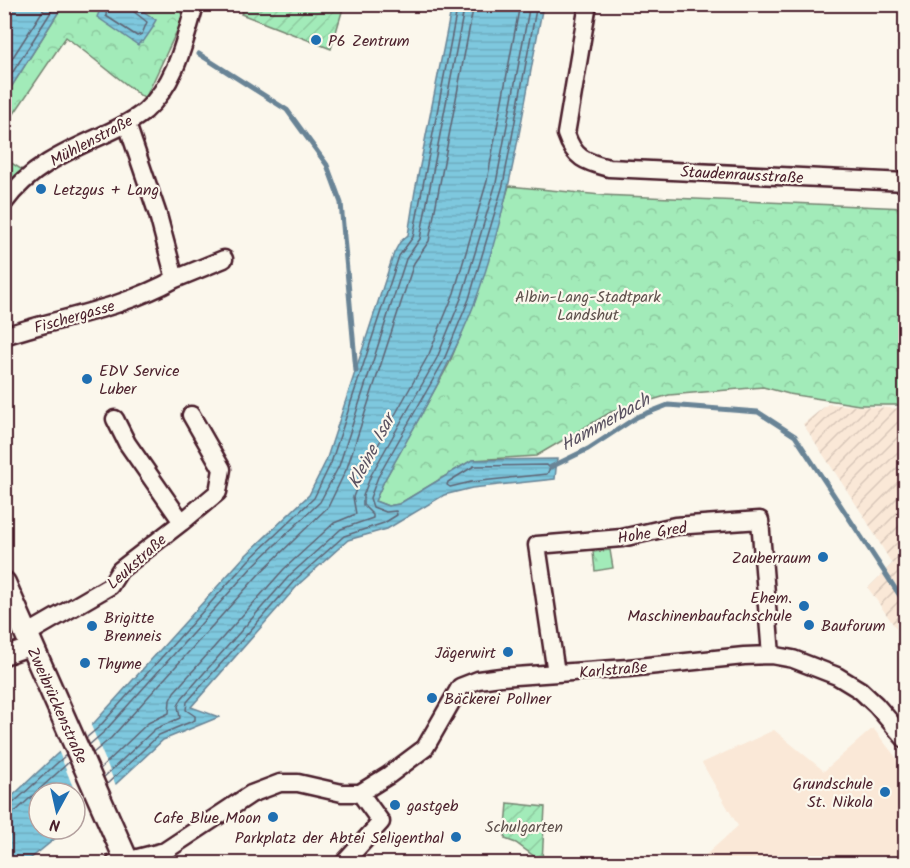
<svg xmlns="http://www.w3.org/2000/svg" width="910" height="868" font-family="Kalam,sans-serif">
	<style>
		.built { fill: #fae8d7 }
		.industrial { fill: url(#industrial-furrows) }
		.park { fill: url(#park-crowns); stroke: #768572; stroke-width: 1.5 }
		.garden { fill: url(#garden-furrows); stroke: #768572; stroke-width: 1.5 }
		.water { fill: url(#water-rules); stroke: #698496; stroke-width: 1.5 }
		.pier { fill: #fbf7ec }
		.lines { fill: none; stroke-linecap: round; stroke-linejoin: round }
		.shore { stroke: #5f6373; stroke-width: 1.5 }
		.stream { stroke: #698496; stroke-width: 5 }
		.street-casing { stroke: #4a1f2b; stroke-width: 21 }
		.secondary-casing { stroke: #4a1f2b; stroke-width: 27 }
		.street { stroke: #fbf7ec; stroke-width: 16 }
		.secondary { stroke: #fbf7ec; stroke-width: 22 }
		.poi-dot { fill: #1f6fb2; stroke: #fbf7ec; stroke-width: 2 }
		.labels { text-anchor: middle; stroke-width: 4.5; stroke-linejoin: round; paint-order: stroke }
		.poi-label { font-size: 16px; fill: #4a1f2b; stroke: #fbf7ec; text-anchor: start }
		.street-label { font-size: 16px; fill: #4a1f2b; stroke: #fbf7ec }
		.park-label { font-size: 16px; fill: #60524e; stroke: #fbf7ec }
		.water-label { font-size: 18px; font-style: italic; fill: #5a5261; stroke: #fbf7ec }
	</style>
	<defs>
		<pattern id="industrial-furrows" width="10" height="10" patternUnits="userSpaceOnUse" patternTransform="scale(1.5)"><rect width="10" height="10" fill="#fae8d7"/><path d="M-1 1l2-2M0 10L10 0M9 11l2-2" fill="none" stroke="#d8c7b9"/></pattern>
		<pattern id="park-crowns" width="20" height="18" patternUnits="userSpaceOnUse" patternTransform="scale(1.5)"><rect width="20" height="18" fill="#a2ebb9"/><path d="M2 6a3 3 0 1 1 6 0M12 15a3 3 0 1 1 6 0" fill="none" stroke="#8dc99f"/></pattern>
		<pattern id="garden-furrows" width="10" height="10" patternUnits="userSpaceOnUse" patternTransform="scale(1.5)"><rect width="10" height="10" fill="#a2ebb9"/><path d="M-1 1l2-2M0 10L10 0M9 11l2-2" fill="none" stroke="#8dc99f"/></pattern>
		<pattern id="water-rules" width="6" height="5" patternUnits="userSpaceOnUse" patternTransform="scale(1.5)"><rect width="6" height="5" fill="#7ec8de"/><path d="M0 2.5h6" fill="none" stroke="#6eabbf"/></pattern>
	</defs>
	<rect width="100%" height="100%" fill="#fbf7ec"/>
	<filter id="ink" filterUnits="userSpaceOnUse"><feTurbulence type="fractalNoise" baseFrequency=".0167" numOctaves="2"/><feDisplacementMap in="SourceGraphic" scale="12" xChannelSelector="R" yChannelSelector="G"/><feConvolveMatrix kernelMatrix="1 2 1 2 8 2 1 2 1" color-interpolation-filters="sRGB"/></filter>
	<g filter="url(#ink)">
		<path class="built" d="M 873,728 L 905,769 L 905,863 L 697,863 L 738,826 L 702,763 L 774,730 L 824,771 Z"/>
		<path class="industrial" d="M 828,404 L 905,409 L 905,641 L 868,588 L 892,564 L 865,518 L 803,424 Z"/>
		<path class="park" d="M 63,5 L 189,5 L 145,99 L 66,37 L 5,127 L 5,97 Z
			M 5,159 L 29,174 L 5,193 Z
			M 509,186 L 601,195 L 905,208 L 905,405 L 859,405 L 789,394 L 763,387 L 669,395 L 611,412 L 536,456 L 472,460 L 399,504 L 388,506 L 375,501 L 384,481 L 449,364 L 475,301 Z
			M 610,550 L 613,568 L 595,571 L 593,552 Z"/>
		<path class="garden" d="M 245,5 L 245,4 L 344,5 L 331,49 L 241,14 Z
			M 508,803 L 545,807 L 542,862 L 516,843 L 505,839 Z"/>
		<path class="water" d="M 5,4 L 63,5 L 5,97 L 4,5 Z
			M 102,5 L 134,5 L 156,20 L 153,25 L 154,26 L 143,42 L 141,41 L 138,45 L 97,17 Z
			M 452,5 L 543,5 C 524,104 510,206 475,302 C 451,365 417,422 384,481 L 375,501 L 388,506 L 399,504 L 472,460 L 557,459 L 555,479 L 472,488 L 444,495 L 387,529 L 348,540 L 299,584 L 191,707 L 219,717 L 163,740 L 75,822 L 75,793 L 39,793 L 39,829 L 67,829 L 25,863 L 5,864 L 5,803 L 57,754 L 94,723 L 244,557 L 309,495 L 326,461 L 394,253 L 400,242 L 408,235 L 415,191 Z"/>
		<path class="pier" d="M 90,723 L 117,788 L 85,817 L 58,750 Z"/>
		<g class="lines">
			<path class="shore" d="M 107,4 L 106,16 L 137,36 L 142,34 L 147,22 L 133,11 L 131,4
				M 4,71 L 47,4
				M 4,86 L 56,4
				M 547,465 L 550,468 L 547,474 L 471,482 L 450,487 L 447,485 L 448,482 L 474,466 Z
				M 86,738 L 99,727 L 248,561 L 314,498 L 331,463 L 399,256 L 413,237 L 458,4
				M 89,745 L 104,732 L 253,566 L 320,502 L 339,466 L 406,259 L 420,239 L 465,4
				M 93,753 L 111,738 L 260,573 L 328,507 L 347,468 L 414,263 L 429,241 L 474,4
				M 100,769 L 148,723 L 169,713 L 170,700 L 174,692 L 284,569 L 334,523 L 356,514 L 353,497 L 363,472 L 429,354 L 454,293 L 487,181 L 520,4
				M 104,777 L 155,729 L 180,718 L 178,706 L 182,698 L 291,574 L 341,529 L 373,518 L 373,515 L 363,505 L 363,496 L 371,475 L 437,358 L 462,296 L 496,183 L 530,4
				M 107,784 L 159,735 L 195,720 L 195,716 L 186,710 L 187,702 L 295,580 L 344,536 L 384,523 L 397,515 L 396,511 L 386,512 L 373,507 L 370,498 L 378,477 L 443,362 L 469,299 L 503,185 L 537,4
				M 4,807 L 11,805 L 66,755
				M 4,815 L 16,811 L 69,762"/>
			<path class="stream" d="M 199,54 L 287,110 L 327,165 L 341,203 L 356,371
				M 551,467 L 588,449 L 637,417 L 668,405 L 758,412 L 795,436 L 906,605"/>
			<g class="street-casing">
				<path id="street" d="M 588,4 L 566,134 C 574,158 585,162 609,168 L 906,182
					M 4,203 C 28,169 65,152 101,136 C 116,129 132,122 145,111 C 176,83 184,43 195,5
					M 175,279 L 224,259
					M 4,336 C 62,317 121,309 175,279 L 158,215 L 127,124
					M 182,522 L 218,492 L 222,469 L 191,415
					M 27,634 L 110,586 L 120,570 L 182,522 L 127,443 L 115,419
					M 4,656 L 32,646
					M 556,673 L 537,545 L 622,538 L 675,526 L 760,520 L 771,655
					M 114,864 L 165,851 L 251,794 L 280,783 L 298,783 L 342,793 L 360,793 L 389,775 L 425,748 L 460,687 L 478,680 L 501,677 L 628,668 L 744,656 L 771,655 L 793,659 L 837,676 L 860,690 L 876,705 L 906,740
					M 343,864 L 381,822 L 360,793"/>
			</g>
			<g class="secondary-casing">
				<path id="secondary" d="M 4,583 L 126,859"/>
			</g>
			<use href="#street" class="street"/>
			<use href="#secondary" class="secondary"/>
		</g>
	</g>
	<g class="poi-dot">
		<circle cx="316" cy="40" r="6"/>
		<circle cx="41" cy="189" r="6"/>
		<circle cx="87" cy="379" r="6"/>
		<circle cx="823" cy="557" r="6"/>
		<circle cx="804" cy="606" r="6"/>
		<circle cx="809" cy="625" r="6"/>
		<circle cx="92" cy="626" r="6"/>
		<circle cx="508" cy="652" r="6"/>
		<circle cx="85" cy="663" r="6"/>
		<circle cx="432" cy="698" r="6"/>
		<circle cx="885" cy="792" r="6"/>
		<circle cx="395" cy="805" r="6"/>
		<circle cx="273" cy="817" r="6"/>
		<circle cx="456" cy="837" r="6"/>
	</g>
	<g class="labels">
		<g class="poi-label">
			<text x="328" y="46">P6 Zentrum</text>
			<text x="53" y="195">Letzgus + Lang</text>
			<text x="99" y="376">EDV Service<tspan x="99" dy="18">Luber</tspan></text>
			<text x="811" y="563" text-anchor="end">Zauberraum</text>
			<text x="792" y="603" text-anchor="end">Ehem.<tspan x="792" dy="18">Maschinenbaufachschule</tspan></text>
			<text x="104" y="623">Brigitte<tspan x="104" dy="18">Brenneis</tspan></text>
			<text x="821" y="631">Bauforum</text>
			<text x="496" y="658" text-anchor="end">Jägerwirt</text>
			<text x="97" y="669">Thyme</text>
			<text x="444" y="704">Bäckerei Pollner</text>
			<text x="873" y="789" text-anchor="end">Grundschule<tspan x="873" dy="18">St. Nikola</tspan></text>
			<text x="407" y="811">gastgeb</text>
			<text x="261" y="823" text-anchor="end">Cafe Blue Moon</text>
			<text x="444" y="843" text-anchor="end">Parkplatz der Abtei Seligenthal</text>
		</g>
		<g class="street-label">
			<text transform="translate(91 140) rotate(-28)" y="6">Mühlenstraße</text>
			<text transform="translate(742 174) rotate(3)" y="6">Staudenrausstraße</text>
			<text transform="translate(74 316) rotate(-16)" y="6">Fischergasse</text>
			<text transform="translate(652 532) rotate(-9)" y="6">Hohe Gred</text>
			<text transform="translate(136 561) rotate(-42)" y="6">Leukstraße</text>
			<text transform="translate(613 669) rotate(-5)" y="6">Karlstraße</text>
			<text transform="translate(58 705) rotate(66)" y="6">Zweibrückenstraße</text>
		</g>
		<g class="park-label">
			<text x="588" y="302">Albin-Lang-Stadtpark<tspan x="588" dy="18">Landshut</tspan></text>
			<text x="524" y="832">Schulgarten</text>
		</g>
		<g class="water-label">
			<text transform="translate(605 422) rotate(-29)" y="6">Hammerbach</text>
			<text transform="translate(371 451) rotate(-62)" y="6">Kleine Isar</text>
		</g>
	</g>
	<rect width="910" height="868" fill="none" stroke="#fbf7ec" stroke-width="24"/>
	<rect x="12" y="12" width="886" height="844" fill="none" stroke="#4a1f2b" stroke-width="2" filter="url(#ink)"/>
	<g transform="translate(57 811) rotate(188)"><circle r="28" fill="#fbf7ec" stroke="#b4a19f" stroke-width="1.5"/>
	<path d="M0-4.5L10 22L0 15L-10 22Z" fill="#1f6fb2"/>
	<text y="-9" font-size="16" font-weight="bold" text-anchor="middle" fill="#4a1f2b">N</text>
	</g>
</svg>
